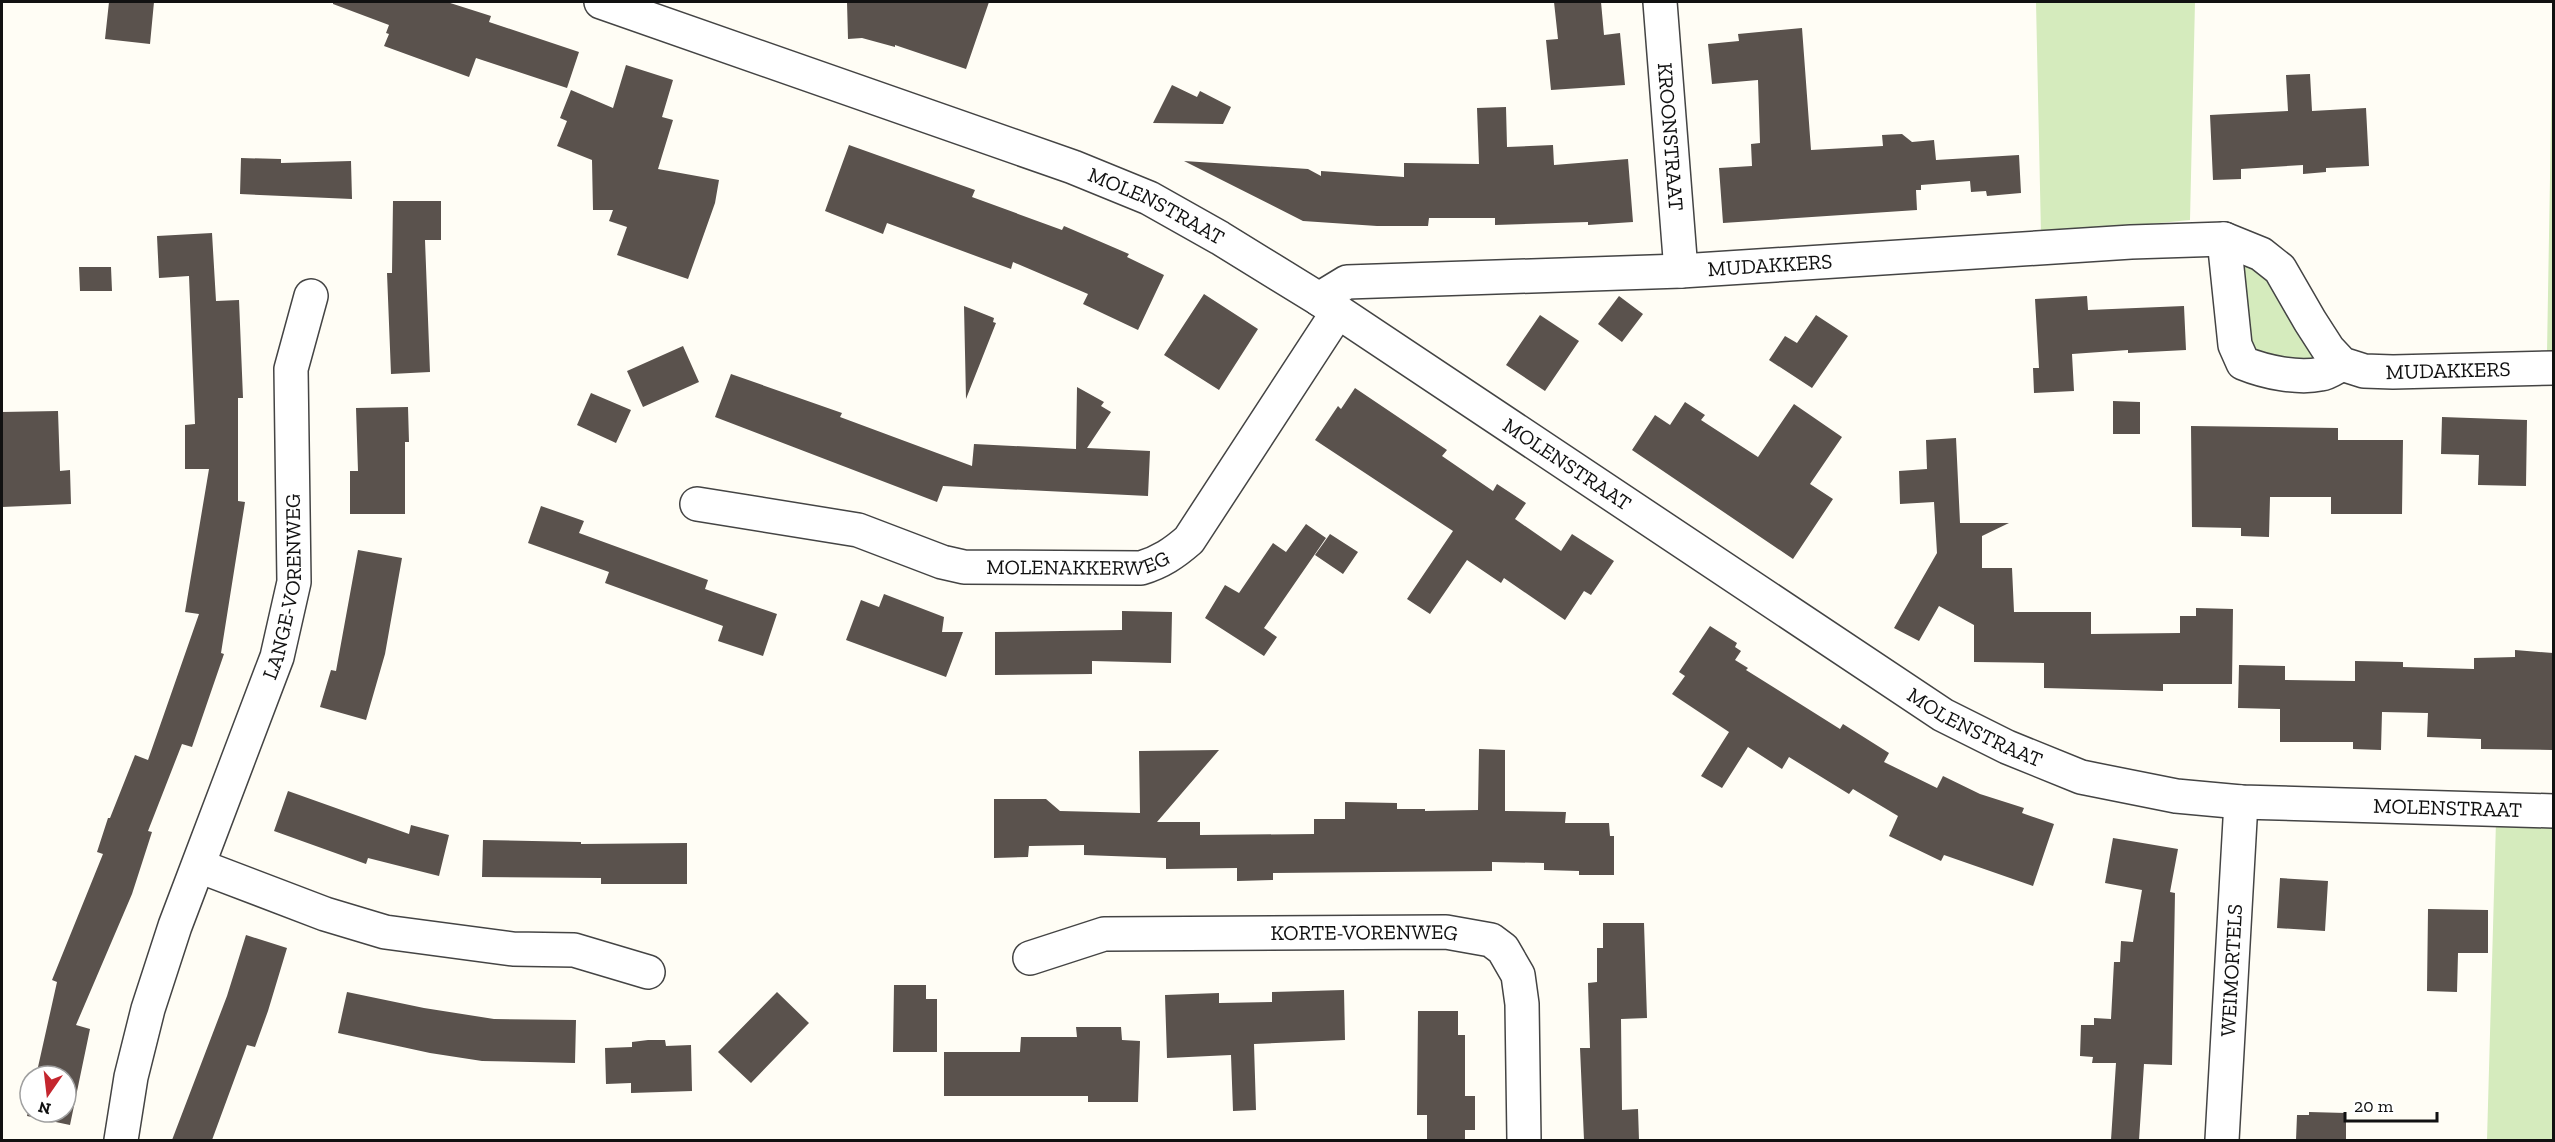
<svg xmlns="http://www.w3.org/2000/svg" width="2555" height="1142" font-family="'Zilla Slab',serif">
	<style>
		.green { fill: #d5ebbd }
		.building { fill: #5a524d }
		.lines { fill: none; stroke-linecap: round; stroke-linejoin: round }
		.minor-casing { stroke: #444; stroke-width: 36 }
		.minor { stroke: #fff; stroke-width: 33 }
		.labels { text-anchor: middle; stroke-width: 6; stroke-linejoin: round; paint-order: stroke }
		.street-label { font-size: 21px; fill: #111; stroke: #fff }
	</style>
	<rect width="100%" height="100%" fill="#fffdf5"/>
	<path class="green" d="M 2036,2 L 2195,2 L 2190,220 L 2041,235 Z
		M 2553,2 L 2554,353 L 2547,353 Z
		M 2245,258 L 2261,268 L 2317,352 L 2314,362 L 2266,360 L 2250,345 L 2239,266 Z
		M 2496,821 L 2553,822 L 2553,1140 L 2487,1140 Z"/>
	<path class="building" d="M 109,2 L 154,2 L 150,44 L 105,39 Z
		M 333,2 L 447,2 L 491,16 L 489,22 L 579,52 L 567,88 L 476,58 L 469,77 L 384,46 L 389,34 L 386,33 L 389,25 L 333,4 Z
		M 847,2 L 989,2 L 966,69 L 895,45 L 895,47 L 862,38 L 848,39 Z
		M 1554,2 L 1601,2 L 1604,35 L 1620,33 L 1625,85 L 1551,90 L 1546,40 L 1558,39 Z
		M 1802,28 L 1811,150 L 1883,146 L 1882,135 L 1902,134 L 1912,142 L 1934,140 L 1936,160 L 2019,155 L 2021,193 L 1987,196 L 1986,191 L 1971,192 L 1970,181 L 1921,185 L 1921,190 L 1916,190 L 1917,210 L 1723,223 L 1719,168 L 1752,166 L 1751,144 L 1760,143 L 1758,80 L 1712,84 L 1708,44 L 1739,41 L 1738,34 Z
		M 626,65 L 673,80 L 662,117 L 673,120 L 658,169 L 719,180 L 715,203 L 688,279 L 617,255 L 627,227 L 609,221 L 613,210 L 593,210 L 592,160 L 557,146 L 567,121 L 560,118 L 571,90 L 613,108 Z
		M 2310,74 L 2312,111 L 2366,108 L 2369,166 L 2326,168 L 2326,172 L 2303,174 L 2303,165 L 2241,169 L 2241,179 L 2213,180 L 2210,115 L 2288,111 L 2286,75 Z
		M 1172,85 L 1197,97 L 1200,91 L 1231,107 L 1223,124 L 1153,123 Z
		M 1506,107 L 1507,147 L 1553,145 L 1554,165 L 1628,159 L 1633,222 L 1588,225 L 1588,222 L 1495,225 L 1495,218 L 1429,218 L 1428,226 L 1377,226 L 1303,221 L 1184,161 L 1308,169 L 1321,176 L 1321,171 L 1404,177 L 1404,163 L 1479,164 L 1477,108 Z
		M 849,145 L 975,190 L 972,197 L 1062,230 L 1064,226 L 1129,254 L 1127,257 L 1164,275 L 1138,330 L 1083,304 L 1088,294 L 1013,262 L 1011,269 L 887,223 L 883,234 L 825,211 Z
		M 241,158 L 281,159 L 281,163 L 351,161 L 352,199 L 240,194 Z
		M 393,201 L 441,201 L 441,240 L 425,240 L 430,372 L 391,374 L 387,273 L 392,273 Z
		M 212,233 L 216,301 L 239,300 L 243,398 L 238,398 L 238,501 L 245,502 L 221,653 L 224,654 L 192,747 L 182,744 L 148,831 L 152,832 L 132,894 L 76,1025 L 90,1029 L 70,1125 L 27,1116 L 30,1103 L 30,1112 L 66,1112 L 66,1076 L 36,1076 L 57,982 L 52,980 L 103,854 L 97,852 L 108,818 L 110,818 L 135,755 L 148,760 L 199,614 L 185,612 L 209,469 L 185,469 L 185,425 L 195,424 L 189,276 L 159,278 L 157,236 Z
		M 79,267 L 111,267 L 112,291 L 80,291 Z
		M 1204,294 L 1258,329 L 1219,390 L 1164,355 Z
		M 1619,296 L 1643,314 L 1622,342 L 1598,324 Z
		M 2087,296 L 2088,310 L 2184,306 L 2186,350 L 2128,353 L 2128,350 L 2072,354 L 2074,391 L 2034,393 L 2033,368 L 2039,368 L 2035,299 Z
		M 964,306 L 994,318 L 993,322 L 996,323 L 966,399 Z
		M 1540,315 L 1579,341 L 1545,391 L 1506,365 Z
		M 1816,315 L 1848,336 L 1812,388 L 1769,360 L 1785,336 L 1797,343 Z
		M 683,346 L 699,382 L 643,407 L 627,371 Z
		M 731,374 L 842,413 L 840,417 L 972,466 L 974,444 L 1076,449 L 1077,387 L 1104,402 L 1101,406 L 1111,412 L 1087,448 L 1150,451 L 1148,496 L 943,486 L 937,502 L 715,417 Z
		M 1355,388 L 1447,450 L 1442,456 L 1493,491 L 1497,484 L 1526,503 L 1515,519 L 1561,551 L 1572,534 L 1614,561 L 1591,595 L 1584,591 L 1565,620 L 1504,578 L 1501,583 L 1467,560 L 1430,614 L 1407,599 L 1453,531 L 1315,440 L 1338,406 L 1341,409 Z
		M 591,393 L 631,410 L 616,443 L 577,425 Z
		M 2113,401 L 2140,402 L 2140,434 L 2113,434 Z
		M 1685,402 L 1705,415 L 1701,420 L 1758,457 L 1794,404 L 1842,437 L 1810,484 L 1833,499 L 1793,559 L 1632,450 L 1655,415 L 1670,425 Z
		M 408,407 L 409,442 L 405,442 L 405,514 L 350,514 L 350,471 L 358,471 L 356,408 Z
		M 58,411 L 60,471 L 70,470 L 71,504 L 2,507 L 2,412 Z
		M 2442,417 L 2527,420 L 2526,486 L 2478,485 L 2479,455 L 2441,454 Z
		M 2191,426 L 2338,428 L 2338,440 L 2403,440 L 2402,514 L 2331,514 L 2331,497 L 2270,497 L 2269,537 L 2241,536 L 2241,528 L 2192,527 Z
		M 1956,438 L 1960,523 L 2009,523 L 1982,536 L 1982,568 L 2012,568 L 2014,612 L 2091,612 L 2091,634 L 2180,633 L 2180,616 L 2196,616 L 2196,608 L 2233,609 L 2232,684 L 2163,684 L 2163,691 L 2044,688 L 2044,663 L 1974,662 L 1974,625 L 1939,606 L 1919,641 L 1894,628 L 1937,553 L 1934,502 L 1900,504 L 1899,471 L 1927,469 L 1926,440 Z
		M 541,506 L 584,521 L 579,533 L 708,580 L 705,589 L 777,614 L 763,656 L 718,641 L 723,626 L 605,583 L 609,572 L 528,543 Z
		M 1306,524 L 1326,538 L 1264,628 L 1277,637 L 1264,656 L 1205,618 L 1225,585 L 1239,593 L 1273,543 L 1286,552 Z
		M 1330,534 L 1358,552 L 1343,574 L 1315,555 Z
		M 358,550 L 402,558 L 385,654 L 366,720 L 320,707 L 331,670 L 336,671 Z
		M 884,594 L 944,617 L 942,632 L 963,632 L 946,677 L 846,640 L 861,600 L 879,607 Z
		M 1122,611 L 1172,612 L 1171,663 L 1092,661 L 1092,674 L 995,675 L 995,632 L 1122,630 Z
		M 1710,626 L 1737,643 L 1735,647 L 1741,651 L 1735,660 L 1748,668 L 1746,670 L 1840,729 L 1843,724 L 1889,753 L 1884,762 L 1937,788 L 1943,776 L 1980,794 L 2024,808 L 2022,813 L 2054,824 L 2033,886 L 1944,855 L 1941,861 L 1889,836 L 1898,816 L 1853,789 L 1849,794 L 1789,757 L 1782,769 L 1748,747 L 1722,788 L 1701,776 L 1729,732 L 1672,694 L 1685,676 L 1679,672 Z
		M 2515,650 L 2553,653 L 2553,750 L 2481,749 L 2481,739 L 2427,737 L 2428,713 L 2382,712 L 2381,750 L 2353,749 L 2353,742 L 2280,742 L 2280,709 L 2238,708 L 2239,665 L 2285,666 L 2285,680 L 2355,681 L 2355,661 L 2403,662 L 2403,667 L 2474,669 L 2474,658 L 2515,657 Z
		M 1479,749 L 1505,750 L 1505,811 L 1566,812 L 1565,823 L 1609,823 L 1610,836 L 1614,836 L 1614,875 L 1579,875 L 1579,871 L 1544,870 L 1544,863 L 1492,862 L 1492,871 L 1273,873 L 1273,880 L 1237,881 L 1237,868 L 1166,869 L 1166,858 L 1084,855 L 1084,845 L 1029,846 L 1028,857 L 994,858 L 994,799 L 1046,799 L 1060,811 L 1140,813 L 1139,751 L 1219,750 L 1157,822 L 1200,822 L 1200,835 L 1314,834 L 1314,819 L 1345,819 L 1345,802 L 1397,803 L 1397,809 L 1425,809 L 1425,811 L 1478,810 Z
		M 288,791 L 409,834 L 411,825 L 449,835 L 439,876 L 368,858 L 366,864 L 274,831 Z
		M 2113,838 L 2178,849 L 2170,892 L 2175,893 L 2172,1065 L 2144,1064 L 2139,1140 L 2111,1140 L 2116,1063 L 2092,1063 L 2093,1057 L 2080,1056 L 2081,1025 L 2094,1025 L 2094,1018 L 2111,1019 L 2114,962 L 2120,962 L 2121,941 L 2133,942 L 2142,890 L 2105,883 Z
		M 483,840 L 581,842 L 581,844 L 687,843 L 687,884 L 601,884 L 601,878 L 482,877 Z
		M 2280,878 L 2328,881 L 2325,931 L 2277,928 Z
		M 2428,909 L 2488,910 L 2488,953 L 2458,953 L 2457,992 L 2427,991 Z
		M 1603,923 L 1644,923 L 1647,1018 L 1621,1019 L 1622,1110 L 1638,1109 L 1639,1140 L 1584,1140 L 1580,1048 L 1590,1048 L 1588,983 L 1597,982 L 1597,948 L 1603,948 Z
		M 246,935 L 287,948 L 268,1011 L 255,1047 L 247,1045 L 212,1140 L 172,1140 L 227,996 Z
		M 894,985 L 926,985 L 926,999 L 937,999 L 937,1052 L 893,1052 Z
		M 1344,990 L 1345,1040 L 1254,1044 L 1256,1110 L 1233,1111 L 1231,1055 L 1167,1058 L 1165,995 L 1219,993 L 1219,1003 L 1272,1002 L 1272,992 Z
		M 347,992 L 424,1008 L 494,1019 L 576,1020 L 575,1063 L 482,1061 L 430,1053 L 338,1033 Z
		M 777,992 L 809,1023 L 751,1083 L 718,1052 Z
		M 1418,1011 L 1458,1011 L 1458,1035 L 1465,1035 L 1465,1096 L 1475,1096 L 1475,1130 L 1465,1130 L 1465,1140 L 1427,1140 L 1427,1115 L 1417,1115 Z
		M 1076,1027 L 1121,1027 L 1122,1040 L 1140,1041 L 1138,1102 L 1088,1102 L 1088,1096 L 944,1096 L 944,1052 L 1020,1052 L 1021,1037 L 1077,1037 Z
		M 648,1040 L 665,1040 L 666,1046 L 691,1045 L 692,1091 L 631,1093 L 631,1083 L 606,1084 L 605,1048 L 632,1047 L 632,1042 Z
		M 2309,1112 L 2346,1113 L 2346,1140 L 2296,1140 L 2297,1115 L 2309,1115 Z"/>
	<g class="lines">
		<g class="minor-casing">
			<g id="minor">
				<path id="s1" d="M 601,2 L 1073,167 L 1149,198 L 1220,238 L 1319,299 L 1943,715 L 2007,747 L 2081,777 L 2176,796 L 2241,802 L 2554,811"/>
				<path id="s2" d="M 1660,2 L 1681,271"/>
				<path d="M 2224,239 L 2235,345 L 2243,363 C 2265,372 2298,379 2321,374 C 2328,373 2336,367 2342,364"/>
				<path id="s3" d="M 1319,299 L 1347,282 L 1681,271 L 2131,242 L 2224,239 L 2261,254 L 2280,269 L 2310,321 L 2328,349 L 2342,364 L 2364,371 L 2393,372 L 2554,368"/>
				<path id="s4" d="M 697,504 L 858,530 L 942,562 L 964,567 L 1141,568 C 1161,562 1174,553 1189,540 L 1337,313"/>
				<path d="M 199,866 L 325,914 L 385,932 L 513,949 L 574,950 L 648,972"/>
				<path id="s5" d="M 1030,958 L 1104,934 L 1446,932 L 1491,940 L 1503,949 L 1518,975 L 1522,1004 L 1524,1140"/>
				<path id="s6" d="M 121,1140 L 131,1077 L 148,1009 L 175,926 L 277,657 L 294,582 L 291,369 L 311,296"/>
				<path id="s7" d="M 2222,1140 L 2241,802"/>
			</g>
		</g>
		<use href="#minor" class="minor"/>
	</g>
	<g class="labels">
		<g class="street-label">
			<text dy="7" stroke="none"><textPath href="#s2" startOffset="135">KROONSTRAAT</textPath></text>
			<text dy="7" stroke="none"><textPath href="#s1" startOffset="592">MOLENSTRAAT</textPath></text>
			<text dy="7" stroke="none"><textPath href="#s3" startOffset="456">MUDAKKERS</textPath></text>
			<text dy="7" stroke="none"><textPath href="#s3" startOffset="1196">MUDAKKERS</textPath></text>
			<text dy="7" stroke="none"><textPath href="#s1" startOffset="1078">MOLENSTRAAT</textPath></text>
			<text dy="7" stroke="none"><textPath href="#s4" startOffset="390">MOLENAKKERWEG</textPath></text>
			<text dy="7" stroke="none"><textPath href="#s6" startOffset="580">LANGE-VORENWEG</textPath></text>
			<text dy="7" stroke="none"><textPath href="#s1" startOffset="1564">MOLENSTRAAT</textPath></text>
			<text dy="7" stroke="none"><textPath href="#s1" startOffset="2050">MOLENSTRAAT</textPath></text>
			<text dy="7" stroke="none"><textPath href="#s5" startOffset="338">KORTE-VORENWEG</textPath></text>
			<text dy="7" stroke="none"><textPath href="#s7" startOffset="170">WEIMORTELS</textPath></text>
		</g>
	</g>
	<rect width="2555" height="1142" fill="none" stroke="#111111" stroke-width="6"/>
	<g transform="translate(48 1094) rotate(194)"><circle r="28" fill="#ffffff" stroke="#a0a0a0" stroke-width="1.5"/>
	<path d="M0-4.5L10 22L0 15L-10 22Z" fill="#c4262e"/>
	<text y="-9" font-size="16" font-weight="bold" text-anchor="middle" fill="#111111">N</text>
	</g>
	<path d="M2345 1112v9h92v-9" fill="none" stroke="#111111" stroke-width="3"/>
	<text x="2354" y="1112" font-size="18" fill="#111111" stroke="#ffffff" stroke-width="4.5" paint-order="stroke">20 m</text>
</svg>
